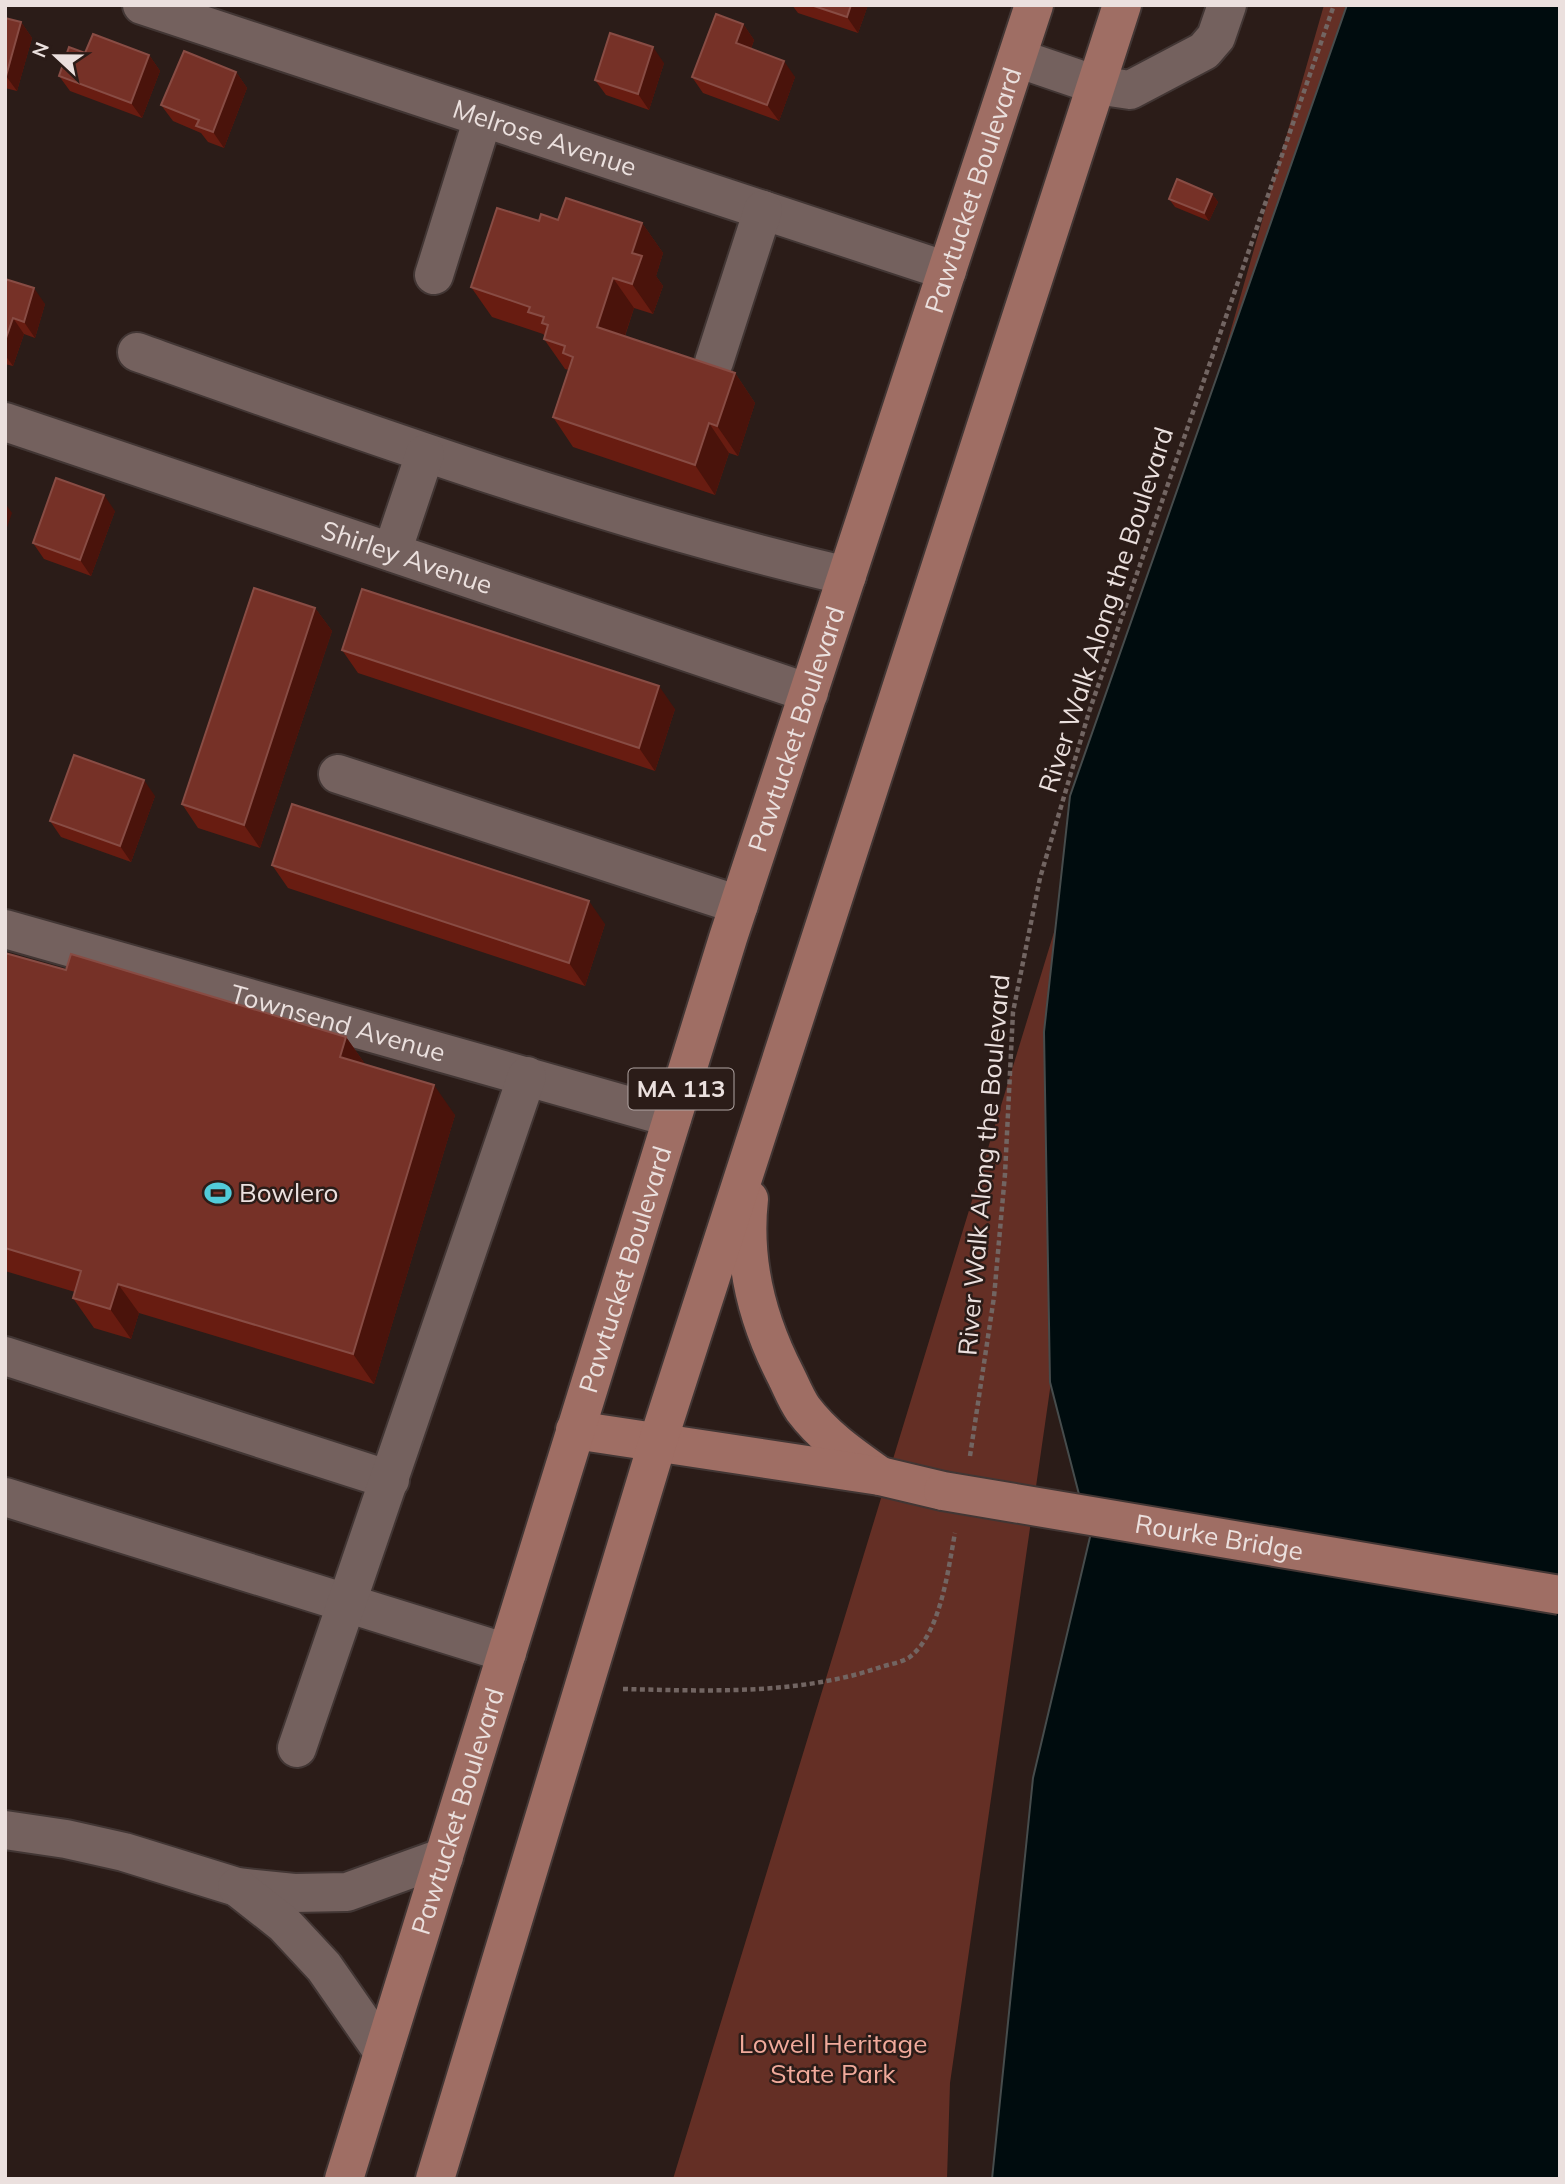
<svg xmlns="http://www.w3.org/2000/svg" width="1565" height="2184" font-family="Mulish,sans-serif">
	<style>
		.green { fill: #642f25 }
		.water { fill: #000c0e; stroke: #464c4c; stroke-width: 2 }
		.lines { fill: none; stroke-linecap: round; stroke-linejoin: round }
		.minor-casing { stroke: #423634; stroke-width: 42 }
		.major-casing { stroke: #423634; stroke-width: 42 }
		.path { stroke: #726562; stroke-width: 4.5; stroke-dasharray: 5 3.5; stroke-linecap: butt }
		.minor { stroke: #74615e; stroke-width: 38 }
		.major { stroke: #9f6e64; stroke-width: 38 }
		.major-bridge-casing { stroke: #423634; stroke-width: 42; stroke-linecap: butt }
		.major-bridge { stroke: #9f6e64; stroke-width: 38 }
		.wall { fill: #681c11 }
		.shaded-wall { fill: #4a130b }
		.building { fill: #763127; stroke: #884c44; stroke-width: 2 }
		.labels { text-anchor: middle; stroke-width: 5; stroke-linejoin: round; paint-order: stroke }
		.shield { fill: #2b1c18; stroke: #b1a5a3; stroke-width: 2 }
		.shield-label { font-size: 24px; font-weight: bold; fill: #ebe0de }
		.street-label { font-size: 26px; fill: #ebe0de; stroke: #2b1c18 }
		.poi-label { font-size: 26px; fill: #ebe0de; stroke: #2b1c18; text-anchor: start }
		.park-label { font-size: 26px; fill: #f1aa9b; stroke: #2b1c18 }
	</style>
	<rect width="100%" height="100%" fill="#2b1c18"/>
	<path class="green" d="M 1324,5 L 1425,5 L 1076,1209 L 950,2083 L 947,2179 L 673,2179 L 1121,713 Z"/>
	<path class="water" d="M 1347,5 L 1560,5 L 1560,2179 L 992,2179 L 1033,1778 L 1090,1537 L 1050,1382 L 1044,1032 L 1070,796 Z"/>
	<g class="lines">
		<g class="minor-casing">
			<g id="minor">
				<path id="s1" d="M 142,5 L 947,271"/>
				<path d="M 1017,58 L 1096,85 L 1130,90 L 1204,51 L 1216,37 L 1227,5"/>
				<path d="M 434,275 L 483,118"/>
				<path d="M 137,352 C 371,435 605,519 847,576"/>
				<path d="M 714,362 L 763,210"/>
				<path id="s2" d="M 5,422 L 809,693"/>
				<path d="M 392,552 L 425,454"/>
				<path d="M 338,774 L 739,905"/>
				<path id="s3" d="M 5,929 L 672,1118"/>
				<path d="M 5,1356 L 390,1480"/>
				<path d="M 5,1497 L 507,1653"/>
				<path d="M 297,1748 L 527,1076"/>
				<path d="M 5,1830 L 66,1839 L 124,1852 L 237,1887 L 294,1893 L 347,1892 L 444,1857"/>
				<path d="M 237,1887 L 284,1924 L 324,1967 L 383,2052"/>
			</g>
		</g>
		<g class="major-casing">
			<g id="major">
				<path d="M 749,1199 C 742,1262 757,1320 786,1376 C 791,1386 796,1399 803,1409 C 824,1437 852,1456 880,1476"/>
				<path d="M 575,1430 L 880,1476 L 943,1491"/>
				<path id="s4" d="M 344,2179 L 728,938 L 1034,5"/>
				<path d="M 435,2179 L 658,1441 L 1122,5"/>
			</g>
		</g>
		<path class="path" d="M 970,1456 L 994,1297 L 1005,1174 L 1013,1012 L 1040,878 L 1089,712 L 1334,5
			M 623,1689 C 709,1691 799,1695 881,1667 C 890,1664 904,1662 911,1656 C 941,1631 948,1570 955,1533"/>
		<use href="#minor" class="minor"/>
		<use href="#major" class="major"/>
		<g class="major-bridge-casing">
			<g id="major-bridge">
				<path id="s5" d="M 943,1491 L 1560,1595"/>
			</g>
		</g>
		<use href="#major-bridge" class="major-bridge"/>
	</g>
	<path class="wall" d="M 792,5 L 868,5 L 858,33 L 798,13 Z
		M 5,18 L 21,22 L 32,38 L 17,91 L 5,88 Z
		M 743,24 L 754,40 L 751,49 L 795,77 L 779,121 L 703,93 L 692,77 Z
		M 85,53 L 149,55 L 160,71 L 142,118 L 70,91 L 59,76 Z
		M 664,63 L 649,110 L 606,95 L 595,80 Z
		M 236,72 L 247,88 L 224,148 L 208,142 L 201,133 L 173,121 L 161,105 Z
		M 1212,194 L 1218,202 L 1209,221 L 1175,207 L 1169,199 Z
		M 558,220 L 642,223 L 663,253 L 656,276 L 663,286 L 653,314 L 634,308 L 625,336 L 735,373 L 755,403 L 738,456 L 729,453 L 715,495 L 573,447 L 553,417 L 569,370 L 565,369 L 544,339 L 545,336 L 543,334 L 492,317 L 471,287 L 539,221 Z
		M 5,279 L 45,304 L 35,338 L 24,334 L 13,366 L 5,364 Z
		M 115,511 L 91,576 L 44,559 L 33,543 Z
		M 315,608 L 332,631 L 260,848 L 198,828 L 182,804 Z
		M 342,650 L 675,709 L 655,771 L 358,673 Z
		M 155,796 L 131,862 L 61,837 L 50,821 Z
		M 272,865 L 605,924 L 585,986 L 288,888 Z
		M 5,953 L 66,970 L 346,1037 L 365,1064 L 455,1115 L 374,1384 L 139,1313 L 131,1339 L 94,1328 L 73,1298 L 75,1292 L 5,1271 Z"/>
	<path class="shaded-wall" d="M 851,5 L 868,5 L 858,33 L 847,17 Z
		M 21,22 L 32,38 L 17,91 L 6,76 Z
		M 743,24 L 754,40 L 747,59 L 736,43 Z
		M 653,47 L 664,63 L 649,110 L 638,94 Z
		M 149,55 L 160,71 L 142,118 L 131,103 Z
		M 784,61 L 795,77 L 779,121 L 767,105 Z
		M 236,72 L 247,88 L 224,148 L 213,132 Z
		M 1212,194 L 1218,202 L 1209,221 L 1204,213 Z
		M 642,223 L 663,253 L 656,276 L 663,286 L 653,314 L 632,284 L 632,253 Z
		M 613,278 L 634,308 L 618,356 L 597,327 Z
		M 34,288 L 45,304 L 35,338 L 24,322 Z
		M 13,318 L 24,334 L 13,366 L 5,355 L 5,341 Z
		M 735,373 L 755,403 L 738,456 L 717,426 Z
		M 709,423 L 729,453 L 715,495 L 695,465 Z
		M 104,495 L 115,511 L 91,576 L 80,560 Z
		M 5,503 L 12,513 L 5,533 Z
		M 315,608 L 332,631 L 260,848 L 244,825 Z
		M 659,686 L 675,709 L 655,771 L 639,748 Z
		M 144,780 L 155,796 L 131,862 L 120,846 Z
		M 589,901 L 605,924 L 585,986 L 569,963 Z
		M 346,1037 L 367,1067 L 340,1057 Z
		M 434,1085 L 455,1115 L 374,1384 L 353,1354 Z
		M 118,1284 L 139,1313 L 131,1339 L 110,1309 Z"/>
	<path class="building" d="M 811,5 L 851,5 L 847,17 Z
		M 716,14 L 743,24 L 736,43 L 784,61 L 767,105 L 692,77 Z
		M 5,18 L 21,22 L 6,76 L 5,75 Z
		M 610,33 L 653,47 L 638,94 L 595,80 Z
		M 93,34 L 149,55 L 131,103 L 59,76 L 69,47 L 85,53 Z
		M 184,51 L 236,72 L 213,132 L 196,126 L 199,120 L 161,105 Z
		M 1177,179 L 1212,194 L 1204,213 L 1169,199 Z
		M 566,198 L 642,223 L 632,253 L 642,256 L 632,284 L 613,278 L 597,327 L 735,373 L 717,426 L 709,423 L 695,465 L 553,417 L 573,357 L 563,353 L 565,346 L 544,339 L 548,325 L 542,323 L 544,317 L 528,312 L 530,307 L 471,287 L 497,208 L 539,221 L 541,214 L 558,220 Z
		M 5,279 L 34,288 L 24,322 L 13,318 L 5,341 Z
		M 56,478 L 104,495 L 80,560 L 33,543 Z
		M 254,588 L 315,608 L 244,825 L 182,804 Z
		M 362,589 L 659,686 L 639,748 L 342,650 Z
		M 74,755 L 144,780 L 120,846 L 50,821 Z
		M 292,804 L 589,901 L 569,963 L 272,865 Z
		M 5,953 L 66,970 L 71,954 L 346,1037 L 340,1057 L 434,1085 L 353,1354 L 118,1284 L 110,1309 L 73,1298 L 81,1271 L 5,1248 Z"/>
	<defs>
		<g id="stadium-bare" transform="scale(2.1)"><path d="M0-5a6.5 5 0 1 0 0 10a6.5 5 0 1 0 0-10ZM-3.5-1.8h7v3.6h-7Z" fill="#52cbd9" stroke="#2b1c18" stroke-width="2.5" paint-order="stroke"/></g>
	</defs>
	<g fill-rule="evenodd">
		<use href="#stadium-bare" x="218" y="1193"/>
	</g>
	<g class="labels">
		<rect class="shield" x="628.5" y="1068.5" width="105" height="41" rx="5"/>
		<g class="shield-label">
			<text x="681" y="1097">MA 113</text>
		</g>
		<g class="street-label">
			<text dy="9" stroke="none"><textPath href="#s1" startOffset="424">Melrose Avenue</textPath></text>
			<text dy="9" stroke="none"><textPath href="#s4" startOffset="2086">Pawtucket Boulevard</textPath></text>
			<text dy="9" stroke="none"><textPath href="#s2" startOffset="424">Shirley Avenue</textPath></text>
			<text transform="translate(1106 610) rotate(-72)" y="9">River Walk Along the Boulevard</text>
			<text dy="9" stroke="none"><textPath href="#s4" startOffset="1519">Pawtucket Boulevard</textPath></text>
			<text dy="9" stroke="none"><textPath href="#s3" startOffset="346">Townsend Avenue</textPath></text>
			<text transform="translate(984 1165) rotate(-85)" y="9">River Walk Along the Boulevard</text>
			<text dy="9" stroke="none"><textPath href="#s4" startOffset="952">Pawtucket Boulevard</textPath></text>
			<text dy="9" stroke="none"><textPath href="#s5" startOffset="280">Rourke Bridge</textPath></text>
			<text dy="9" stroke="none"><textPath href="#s4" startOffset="385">Pawtucket Boulevard</textPath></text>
		</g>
		<g class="poi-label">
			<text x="239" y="1202">Bowlero</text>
		</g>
		<g class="park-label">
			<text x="833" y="2053">Lowell Heritage<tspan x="833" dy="30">State Park</tspan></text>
		</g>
	</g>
	<rect width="1565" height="2184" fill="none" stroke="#ebe0de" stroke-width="14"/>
	<g transform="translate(56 56) rotate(292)" stroke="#2b1c18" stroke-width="5" paint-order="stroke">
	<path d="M0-5L12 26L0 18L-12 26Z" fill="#ebe0de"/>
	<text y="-10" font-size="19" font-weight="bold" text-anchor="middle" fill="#ebe0de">N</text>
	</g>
</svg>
